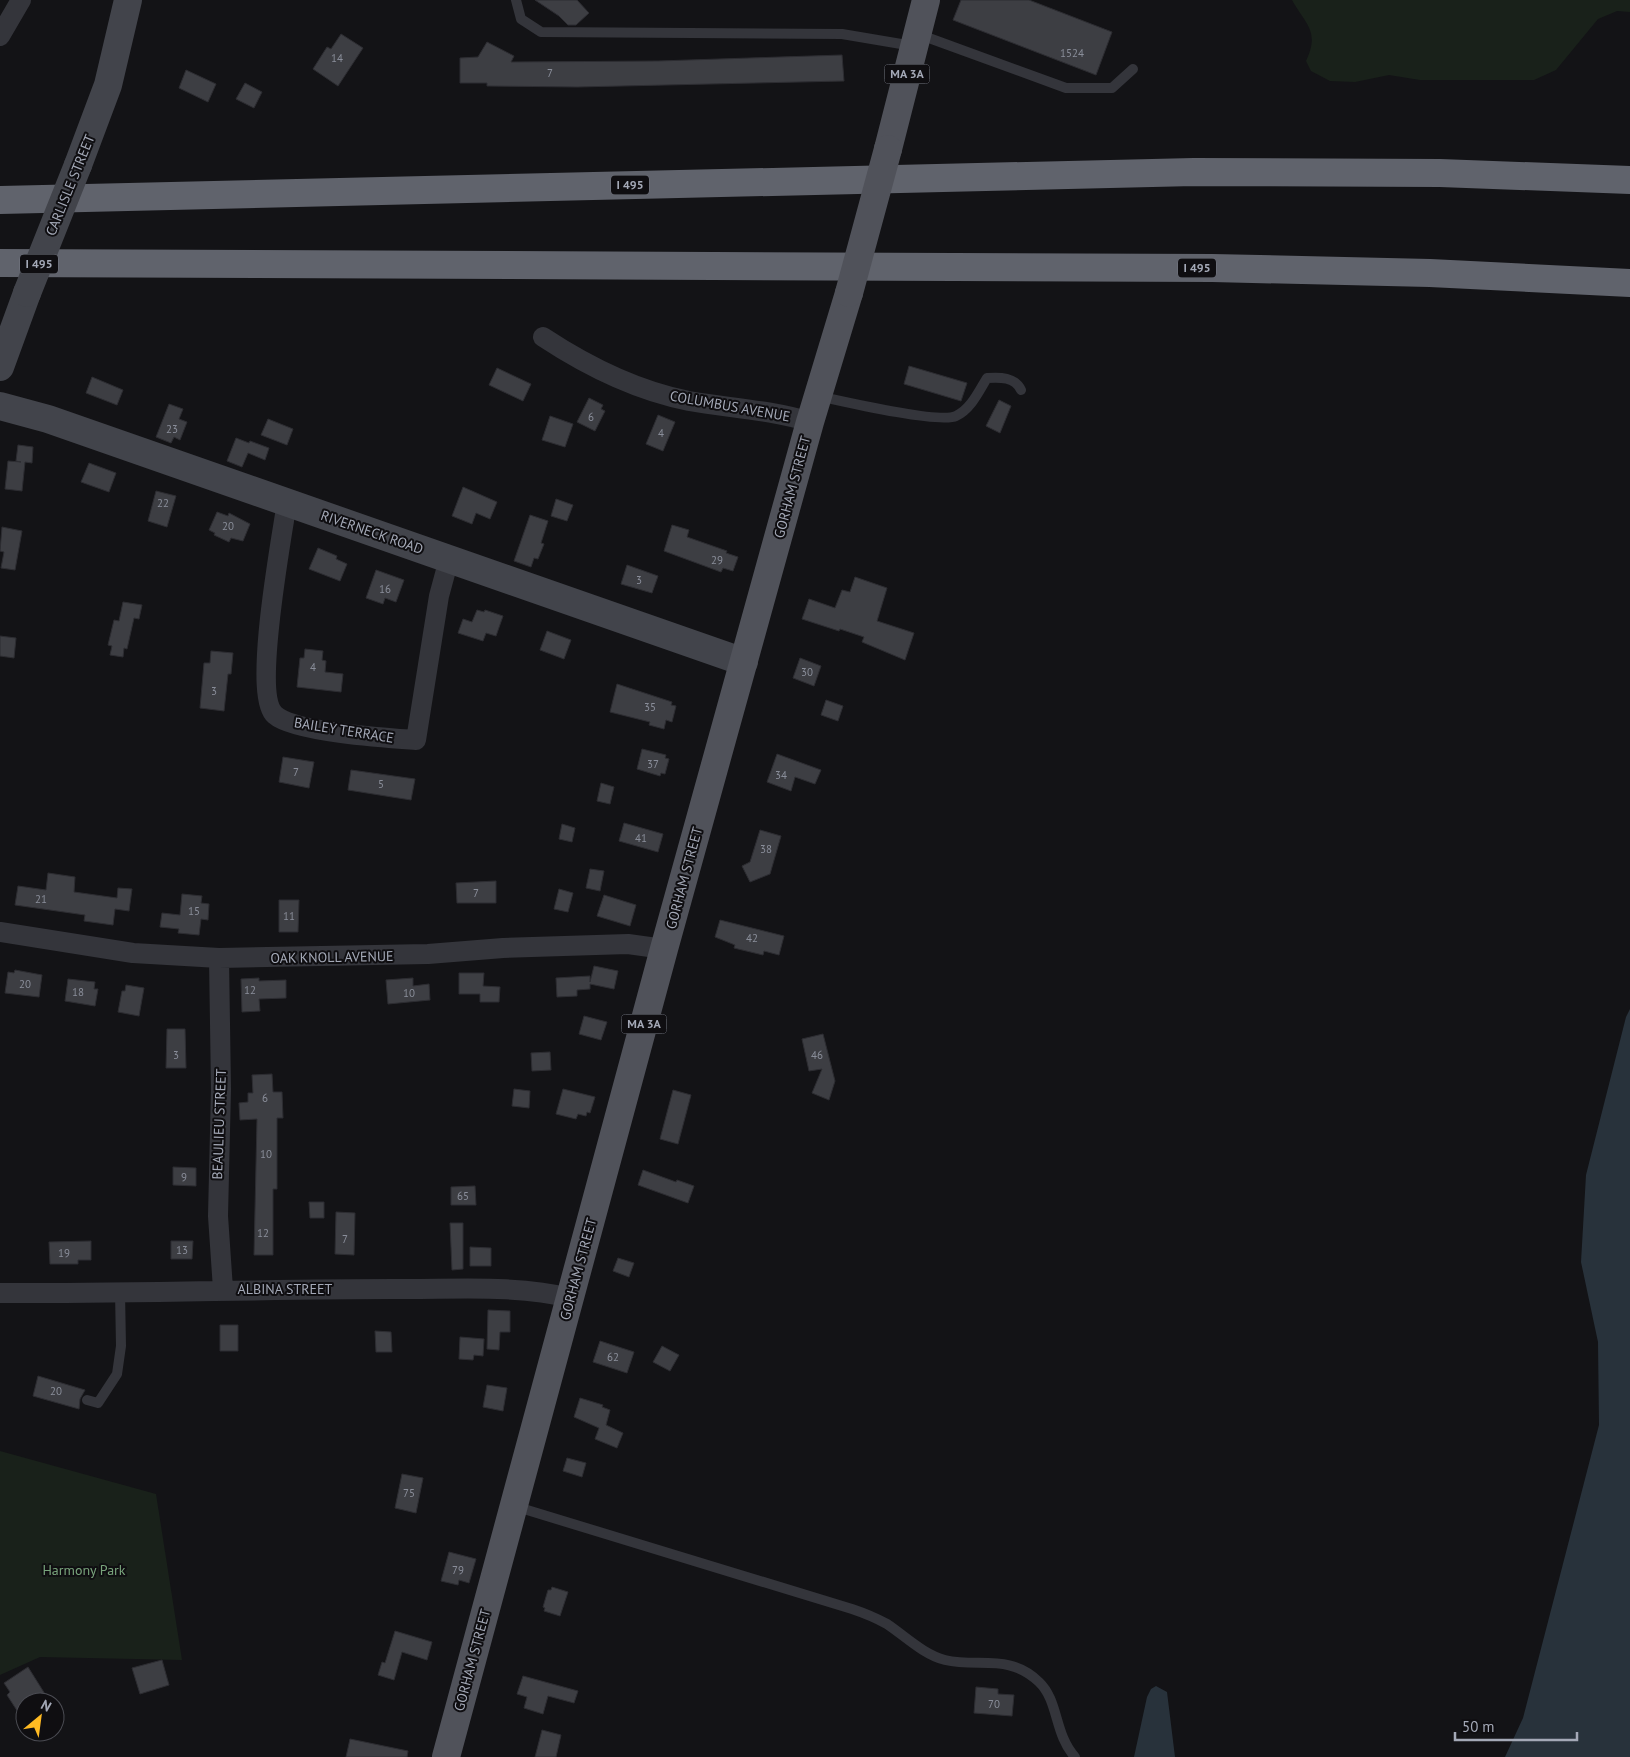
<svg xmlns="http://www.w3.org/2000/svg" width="1630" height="1757" font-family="'PT Sans',sans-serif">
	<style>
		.green { fill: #19211a }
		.water { fill: #28323b }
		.building { fill: #3d3e43; stroke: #2d2d32 }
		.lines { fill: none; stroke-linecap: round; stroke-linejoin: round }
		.lane { stroke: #34353b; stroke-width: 10 }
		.street { stroke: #34353b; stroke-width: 20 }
		.secondary { stroke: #42444b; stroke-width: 28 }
		.primary { stroke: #50525a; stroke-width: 28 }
		.highway { stroke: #60636c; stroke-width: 28 }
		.secondary-bridge { stroke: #42444b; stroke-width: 28 }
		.primary-bridge { stroke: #50525a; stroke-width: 28 }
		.labels { text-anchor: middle; stroke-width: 4; stroke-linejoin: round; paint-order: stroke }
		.number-label { font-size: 11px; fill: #8a8e9a }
		.shield { fill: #0f0e11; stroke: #777a85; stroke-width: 1 }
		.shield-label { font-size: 12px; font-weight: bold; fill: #a4a9b7 }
		.street-label { font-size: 14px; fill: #a4a9b7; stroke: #0f0e11 }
		.park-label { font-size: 14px; fill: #79a47c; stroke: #0f0e11 }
	</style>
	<rect width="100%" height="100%" fill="#131316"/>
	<path class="green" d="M 1292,0 L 1630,0 L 1630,12 L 1617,11 L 1598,19 L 1556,70 L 1534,80 L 1420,80 L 1389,75 L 1355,82 L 1330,81 L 1311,71 L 1306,61 C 1320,31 1306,25 1292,0 Z
		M 0,1451 L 156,1494 L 182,1660 L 40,1657 L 0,1675 Z"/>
	<path class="water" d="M 1630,1009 L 1630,1757 L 1505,1757 L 1523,1718 L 1599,1425 L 1598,1342 L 1581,1262 L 1586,1175 L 1626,1017 Z
		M 1156,1686 L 1167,1692 L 1175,1757 L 1134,1757 L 1147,1697 L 1151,1689 Z"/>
	<path class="building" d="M 535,0 L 577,0 L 589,13 L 576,25 L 568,25 L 559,16 Z
		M 961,0 L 1029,0 L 1112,32 L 1096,75 L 953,20 Z
		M 341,34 L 363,48 L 338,86 L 313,69 L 327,47 L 331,49 Z
		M 487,42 L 514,56 L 511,62 L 658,61 L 842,55 L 844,81 L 577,87 L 487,86 L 487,83 L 460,83 L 460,58 L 478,57 Z
		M 186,70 L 216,84 L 208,102 L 179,88 Z
		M 245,83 L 262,92 L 254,108 L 236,99 Z
		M 909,366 L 967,383 L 961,401 L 904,384 Z
		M 497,368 L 531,384 L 523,401 L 489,385 Z
		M 92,377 L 123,390 L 117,405 L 86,393 Z
		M 589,398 L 603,405 L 601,409 L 605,411 L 595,431 L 577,422 Z
		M 999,400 L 1011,406 L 1000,433 L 986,426 Z
		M 169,404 L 183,409 L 179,419 L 187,422 L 180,440 L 174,437 L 171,443 L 156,437 Z
		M 658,415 L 675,422 L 663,451 L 646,444 Z
		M 550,416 L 573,424 L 565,447 L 542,440 Z
		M 268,419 L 293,429 L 287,445 L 261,435 Z
		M 236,438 L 249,443 L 250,441 L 269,448 L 265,460 L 248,453 L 242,467 L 227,461 Z
		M 18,445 L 33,447 L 32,463 L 25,462 L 22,491 L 5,489 L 8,461 L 21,462 L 16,461 Z
		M 89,463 L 116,473 L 109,492 L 81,482 Z
		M 463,487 L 497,502 L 490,519 L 476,513 L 472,524 L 452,516 Z
		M 156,491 L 176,496 L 167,527 L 148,521 Z
		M 556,499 L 573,505 L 567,521 L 551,516 Z
		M 217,512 L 228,516 L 229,513 L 250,524 L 243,541 L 231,538 L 229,542 L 214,535 L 215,533 L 209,530 Z
		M 530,515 L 548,521 L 541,543 L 544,544 L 538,559 L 534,558 L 531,567 L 514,561 Z
		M 672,525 L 689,530 L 687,537 L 727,551 L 726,553 L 738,557 L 733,571 L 723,568 L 721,572 L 664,551 Z
		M 2,527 L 22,531 L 15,570 L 1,568 L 4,552 L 0,551 Z
		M 318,548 L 337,556 L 336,559 L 347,564 L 340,581 L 309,569 Z
		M 627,565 L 658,576 L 652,593 L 621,584 Z
		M 376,570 L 404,580 L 396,602 L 385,598 L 383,604 L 366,598 Z
		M 855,577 L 887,588 L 877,621 L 914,633 L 905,660 L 862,642 L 864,637 L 840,629 L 839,631 L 802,619 L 809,599 L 835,608 L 842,590 L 850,592 Z
		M 123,602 L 142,605 L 139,619 L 134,618 L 127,649 L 124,648 L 123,657 L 110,655 L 112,646 L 108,645 L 114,620 L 119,621 Z
		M 477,610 L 484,612 L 485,610 L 503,616 L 496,636 L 486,633 L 483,641 L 458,633 L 463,619 L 472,622 Z
		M 547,631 L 571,640 L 564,659 L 540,650 Z
		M 0,636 L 16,638 L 14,658 L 0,656 Z
		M 305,649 L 323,651 L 322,660 L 326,661 L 325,672 L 343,674 L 341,692 L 297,687 L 300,658 L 304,658 Z
		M 211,651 L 233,653 L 231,674 L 228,674 L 224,711 L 200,708 L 204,663 L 210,663 Z
		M 800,658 L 821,666 L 814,686 L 793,678 Z
		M 617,684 L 672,702 L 671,705 L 676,706 L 672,722 L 666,720 L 664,729 L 649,725 L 650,722 L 610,712 Z
		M 826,700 L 843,706 L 838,721 L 821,715 Z
		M 642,749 L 666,755 L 665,758 L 669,759 L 665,774 L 661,773 L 660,776 L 637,769 Z
		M 777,754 L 821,770 L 815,784 L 795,777 L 791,791 L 767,782 Z
		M 283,757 L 314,762 L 309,788 L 279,782 Z
		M 351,770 L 415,779 L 411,800 L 348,790 Z
		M 601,783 L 614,787 L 610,804 L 597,801 Z
		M 624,823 L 663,834 L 658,852 L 619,841 Z
		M 562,824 L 575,828 L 572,842 L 559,839 Z
		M 760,830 L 781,836 L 770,874 L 750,882 L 742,866 L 750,862 Z
		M 590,869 L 604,871 L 600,891 L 586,888 Z
		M 48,873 L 75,877 L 74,892 L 117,898 L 118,888 L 132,889 L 129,911 L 115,909 L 113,925 L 84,921 L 85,915 L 15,905 L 18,886 L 46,890 Z
		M 496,881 L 496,903 L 457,903 L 456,883 Z
		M 559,889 L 573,893 L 568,912 L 554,909 Z
		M 182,894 L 202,896 L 201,903 L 209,904 L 208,920 L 201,919 L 199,935 L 178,933 L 179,929 L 160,927 L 162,913 L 180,915 Z
		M 604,895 L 636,905 L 630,926 L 597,916 Z
		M 279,900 L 299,900 L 298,932 L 279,932 Z
		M 720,920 L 784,936 L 779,955 L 764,951 L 763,955 L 734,948 L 735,945 L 715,937 Z
		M 594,966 L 618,971 L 614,989 L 590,984 L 590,989 L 577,990 L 577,996 L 557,997 L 556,978 L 590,976 L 590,982 Z
		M 15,970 L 42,975 L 39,997 L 5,993 L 8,972 L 14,973 Z
		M 459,973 L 484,973 L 483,986 L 500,987 L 499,1002 L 480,1002 L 480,994 L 459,994 Z
		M 259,978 L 259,981 L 286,980 L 286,998 L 259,999 L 260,1011 L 242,1012 L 241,979 Z
		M 413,978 L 413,986 L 429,984 L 430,1000 L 388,1004 L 386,980 Z
		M 68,979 L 95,982 L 94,989 L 98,989 L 95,1006 L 65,1001 Z
		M 126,985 L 144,988 L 139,1016 L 118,1012 L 122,991 L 125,991 Z
		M 584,1016 L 607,1022 L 601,1040 L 579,1034 Z
		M 167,1029 L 185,1029 L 186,1068 L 166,1068 Z
		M 823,1034 L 835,1081 L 829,1100 L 812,1093 L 822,1069 L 809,1071 L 802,1039 Z
		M 550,1052 L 551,1070 L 532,1071 L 531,1053 Z
		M 272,1074 L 273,1092 L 282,1092 L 283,1118 L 277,1118 L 277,1189 L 273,1189 L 273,1255 L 254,1255 L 257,1119 L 240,1120 L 239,1103 L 248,1102 L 248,1093 L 253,1093 L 252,1075 Z
		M 514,1089 L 530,1091 L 529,1108 L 512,1106 Z
		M 563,1089 L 595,1097 L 590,1113 L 587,1112 L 586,1116 L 578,1114 L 576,1119 L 556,1114 Z
		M 673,1090 L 691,1095 L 678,1144 L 660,1139 Z
		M 173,1167 L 196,1168 L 196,1186 L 173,1185 Z
		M 643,1170 L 676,1182 L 677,1180 L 694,1186 L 688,1203 L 638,1185 Z
		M 475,1186 L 476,1205 L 451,1205 L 451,1187 Z
		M 309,1202 L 324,1202 L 324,1218 L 310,1218 Z
		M 336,1212 L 355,1213 L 354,1255 L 335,1254 Z
		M 450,1223 L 463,1223 L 463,1269 L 452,1270 Z
		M 91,1241 L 91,1260 L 78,1260 L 78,1264 L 50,1264 L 49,1242 Z
		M 171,1241 L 193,1241 L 192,1259 L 171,1259 Z
		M 470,1247 L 491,1248 L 491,1266 L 470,1266 Z
		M 618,1258 L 634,1263 L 629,1277 L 613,1271 Z
		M 488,1310 L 510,1311 L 510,1332 L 500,1332 L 499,1350 L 487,1349 Z
		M 220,1325 L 238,1325 L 238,1351 L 220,1351 Z
		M 375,1331 L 391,1332 L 392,1352 L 376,1352 Z
		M 460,1337 L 484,1339 L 483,1356 L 474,1355 L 473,1360 L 459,1359 Z
		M 600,1341 L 634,1352 L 627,1373 L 593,1362 Z
		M 662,1346 L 679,1355 L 670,1371 L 653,1362 Z
		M 38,1376 L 85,1390 L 80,1399 L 79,1409 L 33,1396 Z
		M 487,1385 L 507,1388 L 503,1411 L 483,1407 Z
		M 580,1398 L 603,1405 L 602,1407 L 610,1410 L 606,1425 L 623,1433 L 617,1448 L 595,1439 L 599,1428 L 574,1417 Z
		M 567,1458 L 586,1463 L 582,1477 L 563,1471 Z
		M 402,1474 L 423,1478 L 416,1513 L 395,1508 Z
		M 449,1552 L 476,1559 L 469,1583 L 459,1580 L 458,1585 L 441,1581 Z
		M 552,1587 L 568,1592 L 560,1616 L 544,1611 L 545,1608 L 543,1607 L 548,1590 L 551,1590 Z
		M 395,1631 L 432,1642 L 427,1660 L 402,1652 L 394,1680 L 378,1675 L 382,1662 L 385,1663 Z
		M 162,1660 L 169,1685 L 140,1694 L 132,1668 Z
		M 28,1667 L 50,1702 L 25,1702 L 25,1723 L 7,1695 L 10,1692 L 4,1683 Z
		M 523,1676 L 578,1691 L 574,1703 L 548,1696 L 543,1714 L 524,1708 L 527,1697 L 517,1694 Z
		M 976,1687 L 998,1689 L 998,1694 L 1014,1695 L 1012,1716 L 974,1713 Z
		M 542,1730 L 561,1735 L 556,1757 L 535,1757 Z
		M 350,1739 L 408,1751 L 407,1757 L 346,1757 Z"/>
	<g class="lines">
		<path class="lane" d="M 516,0 L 521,19 L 541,32 L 842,34 L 913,46
			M 918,34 L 1066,88 L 1112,88 L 1133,69
			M 818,396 C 841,401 940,424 956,416 C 971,409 979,391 987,378 C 1000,377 1015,377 1021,390
			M 87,1400 L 98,1403 L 117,1374 L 121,1346 L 120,1292
			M 514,1506 L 852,1609 C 864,1613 876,1618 887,1624 C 905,1636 924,1655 945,1660 C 979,1668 1009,1653 1039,1682 C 1059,1701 1054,1734 1075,1757"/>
		<path class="street" d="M 0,36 L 21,0
			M 543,337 C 587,366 638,391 689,401 C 730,408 771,410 810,422
			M 287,502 C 282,536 252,695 275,715 C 294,732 387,738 416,740 L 439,596 L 449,559
			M 0,932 L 133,953 L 219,958 L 428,954 L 503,948 L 628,944 L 664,949
			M 219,958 L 221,1089 L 218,1216 L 223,1289
			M 0,1293 C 131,1294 262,1289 393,1289 C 448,1290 517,1284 570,1298"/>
		<path class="secondary" d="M 78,165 L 108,85 L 128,0
			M 0,367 L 27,293
			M 0,406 L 48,419 L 744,662"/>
		<path class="primary" d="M 888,149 L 926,0
			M 446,1757 L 664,949 L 810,422 L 849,293"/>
		<path class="highway" d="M 0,200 L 1194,172 L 1440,173 L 1630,180
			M 0,263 L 1212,268 L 1430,273 L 1630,283"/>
		<path class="secondary-bridge" d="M 27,293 L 78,165"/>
		<path class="primary-bridge" d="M 849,293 L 888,149"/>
	</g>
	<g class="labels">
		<g class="number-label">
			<text x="1072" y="57">1524</text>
			<text x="337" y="62">14</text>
			<text x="550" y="77">7</text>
			<text x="591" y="421">6</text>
			<text x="172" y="433">23</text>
			<text x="661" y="437">4</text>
			<text x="163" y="507">22</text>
			<text x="228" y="530">20</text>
			<text x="717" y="564">29</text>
			<text x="639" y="584">3</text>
			<text x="385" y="593">16</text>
			<text x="313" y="671">4</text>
			<text x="807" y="676">30</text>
			<text x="214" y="695">3</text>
			<text x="650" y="711">35</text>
			<text x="653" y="768">37</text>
			<text x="296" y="776">7</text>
			<text x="781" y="779">34</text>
			<text x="381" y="788">5</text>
			<text x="641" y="842">41</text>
			<text x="766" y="853">38</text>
			<text x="476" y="897">7</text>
			<text x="41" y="903">21</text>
			<text x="194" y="915">15</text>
			<text x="289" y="920">11</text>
			<text x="752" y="942">42</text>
			<text x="25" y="988">20</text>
			<text x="250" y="994">12</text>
			<text x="78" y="996">18</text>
			<text x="409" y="997">10</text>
			<text x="176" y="1059">3</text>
			<text x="817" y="1059">46</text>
			<text x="265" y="1102">6</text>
			<text x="266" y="1158">10</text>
			<text x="184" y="1181">9</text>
			<text x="463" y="1200">65</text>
			<text x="263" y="1237">12</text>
			<text x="345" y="1243">7</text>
			<text x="182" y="1254">13</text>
			<text x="64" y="1257">19</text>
			<text x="613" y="1361">62</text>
			<text x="56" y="1395">20</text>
			<text x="409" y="1497">75</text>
			<text x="458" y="1574">79</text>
			<text x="994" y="1708">70</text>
		</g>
		<g class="shield">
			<rect x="884.5" y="64.5" width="45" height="19" rx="4"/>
			<rect x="611" y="175.5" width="38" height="19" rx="4"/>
			<rect x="20" y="254.5" width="38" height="19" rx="4"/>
			<rect x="1178" y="258.5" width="38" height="19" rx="4"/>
			<rect x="621.5" y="1014.5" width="45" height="19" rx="4"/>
		</g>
		<g class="shield-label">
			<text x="907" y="78">MA 3A</text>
			<text x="630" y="189">I 495</text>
			<text x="39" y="268">I 495</text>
			<text x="1197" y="272">I 495</text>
			<text x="644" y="1028">MA 3A</text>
		</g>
		<g class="street-label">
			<text transform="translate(70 185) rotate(-68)" y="5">CARLISLE STREET</text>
			<text transform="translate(730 406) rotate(10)" y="5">COLUMBUS AVENUE</text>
			<text transform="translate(792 487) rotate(-75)" y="5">GORHAM STREET</text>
			<text transform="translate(372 532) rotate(19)" y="5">RIVERNECK ROAD</text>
			<text transform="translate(344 730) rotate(9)" y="5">BAILEY TERRACE</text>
			<text transform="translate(684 878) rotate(-75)" y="5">GORHAM STREET</text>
			<text transform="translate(332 957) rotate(-1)" y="5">OAK KNOLL AVENUE</text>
			<text transform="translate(219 1124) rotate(-88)" y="5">BEAULIEU STREET</text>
			<text transform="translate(578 1269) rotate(-75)" y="5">GORHAM STREET</text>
			<text x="285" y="1294">ALBINA STREET</text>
			<text transform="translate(472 1660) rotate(-75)" y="5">GORHAM STREET</text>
		</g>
		<g class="park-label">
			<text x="84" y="1575">Harmony Park</text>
		</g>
	</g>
	<g transform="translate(40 1717) rotate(29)"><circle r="24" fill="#0f0e11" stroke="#4b4c53"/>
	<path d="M0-4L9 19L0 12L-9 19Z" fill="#ffba22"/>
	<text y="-8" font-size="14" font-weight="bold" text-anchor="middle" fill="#a4a9b7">N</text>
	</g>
	<path d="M1455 1732v8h122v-8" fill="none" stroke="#a4a9b7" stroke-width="2.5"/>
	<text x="1462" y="1732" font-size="15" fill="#a4a9b7" stroke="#0f0e11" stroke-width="4" paint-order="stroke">50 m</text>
</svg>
